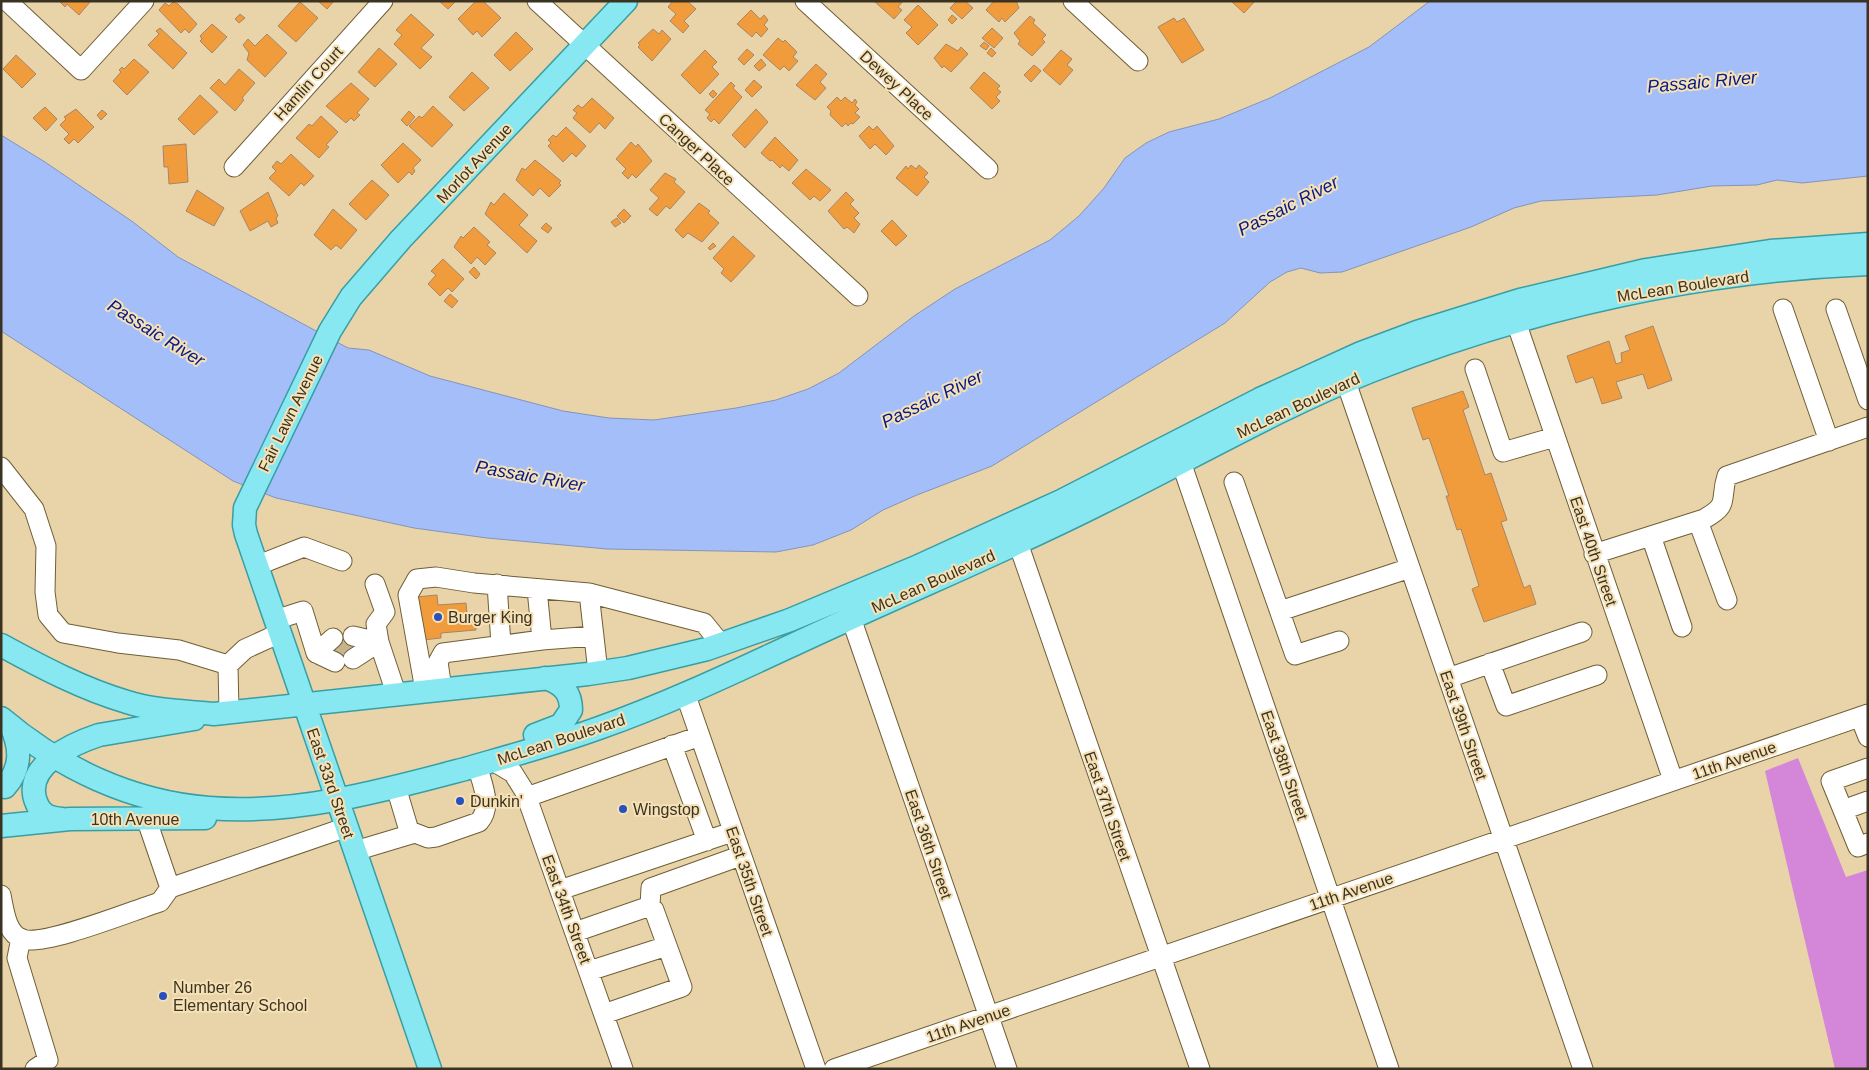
<svg xmlns="http://www.w3.org/2000/svg" width="1869" height="1070" font-family="Helvetica,sans-serif">
	<style>
		.green { fill: #d486d8 }
		.water { fill: #a3bef9; stroke: #8494b8 }
		.building { fill: #f19c3c; stroke: #a78565 }
		.lines { fill: none; stroke-linecap: round; stroke-linejoin: round }
		.minor-tunnel { stroke: #c6b48e; stroke-width: 19; stroke-dasharray: 19 9; stroke-linecap: butt }
		.minor-casing { stroke: #705e36; stroke-width: 21 }
		.major-casing { stroke: #399ea3; stroke-width: 25 }
		.minor { stroke: #fff; stroke-width: 19 }
		.major { stroke: #88e8f1; stroke-width: 22 }
		.poi-dot { fill: #2850bf; stroke: #f6e1b6; stroke-width: 2 }
		.labels { text-anchor: middle; stroke-width: 4; stroke-linejoin: round; paint-order: stroke }
		.street-label { font-size: 16px; fill: #3b3322; stroke: #f6e1b6 }
		.poi-label { font-size: 16px; fill: #3b3322; stroke: #f6e1b6; text-anchor: start }
		.water-label { font-size: 18px; font-style: italic; fill: #051b88; stroke: #f6e1b6 }
	</style>
	<rect width="100%" height="100%" fill="#e9d4a9"/>
	<path class="green" d="M 1798,758 L 1846,877 L 1868,870 L 1868,1069 L 1835,1069 L 1765,771 Z"/>
	<path class="water" d="M 1430,1 L 1868,1 L 1868,176 L 1802,183 L 1777,180 L 1757,185 L 1712,186 L 1657,195 L 1541,201 L 1514,208 L 1471,227 L 1342,272 L 1320,273 L 1301,268 L 1287,272 L 1270,282 L 1225,323 L 992,466 L 917,495 L 883,510 L 851,530 L 813,545 L 776,552 L 607,549 L 487,538 L 414,528 L 276,498 L 233,481 L 1,331 L 1,135 L 45,162 L 133,222 L 178,257 L 348,348 L 369,350 L 430,376 L 563,411 L 609,418 L 654,420 L 736,408 L 776,400 L 808,389 L 839,373 L 914,316 L 955,289 L 1050,240 L 1079,216 L 1104,188 L 1125,158 L 1146,143 L 1169,132 L 1219,119 L 1270,98 L 1369,47 Z"/>
	<path class="building" d="M 59,1 L 89,1 L 90,2 L 79,15 L 67,4 L 65,7 Z
		M 318,1 L 334,1 L 327,9 Z
		M 439,1 L 454,1 L 455,2 L 448,9 Z
		M 476,1 L 483,1 L 501,18 L 482,37 L 477,31 L 473,35 L 458,19 Z
		M 673,1 L 687,1 L 696,9 L 684,21 L 689,26 L 683,33 L 670,21 L 676,14 L 668,7 Z
		M 874,1 L 903,1 L 898,7 L 902,10 L 894,19 Z
		M 957,1 L 965,1 L 973,8 L 962,19 L 950,8 Z
		M 994,1 L 1016,1 L 1019,8 L 1005,22 L 1002,18 L 999,22 L 986,10 Z
		M 1231,1 L 1255,1 L 1244,13 Z
		M 173,2 L 178,4 L 197,24 L 189,33 L 185,29 L 181,33 L 159,10 L 165,3 L 169,6 Z
		M 300,2 L 318,18 L 296,42 L 278,26 Z
		M 918,5 L 938,25 L 918,45 L 906,33 L 912,27 L 904,20 Z
		M 751,10 L 760,19 L 764,15 L 768,20 L 764,25 L 768,29 L 761,37 L 756,32 L 752,37 L 737,24 Z
		M 240,14 L 245,18 L 239,23 L 235,19 Z
		M 411,14 L 434,35 L 421,48 L 432,57 L 420,69 L 394,44 L 402,35 L 396,30 Z
		M 952,15 L 957,19 L 952,24 L 948,20 Z
		M 1030,16 L 1035,20 L 1033,23 L 1046,35 L 1042,39 L 1045,42 L 1032,56 L 1018,44 L 1020,41 L 1014,33 Z
		M 1174,18 L 1177,22 L 1184,18 L 1204,50 L 1182,63 L 1158,27 Z
		M 212,24 L 227,37 L 212,53 L 200,41 L 202,39 L 200,36 Z
		M 160,28 L 187,53 L 173,69 L 148,45 L 159,34 L 156,31 Z
		M 992,28 L 1003,38 L 994,48 L 982,38 Z
		M 653,29 L 659,34 L 662,30 L 671,39 L 652,61 L 638,47 L 640,45 L 638,43 Z
		M 516,32 L 533,49 L 510,71 L 494,55 Z
		M 267,34 L 287,53 L 265,77 L 247,60 L 249,53 L 243,45 L 248,39 L 255,46 Z
		M 778,38 L 783,42 L 785,40 L 797,52 L 793,57 L 798,61 L 789,71 L 784,66 L 780,70 L 763,55 Z
		M 984,42 L 989,46 L 986,50 L 980,46 Z
		M 946,44 L 958,51 L 961,47 L 968,54 L 951,72 L 944,66 L 942,68 L 934,58 Z
		M 379,48 L 397,64 L 375,87 L 358,72 Z
		M 991,48 L 996,53 L 992,57 L 987,53 Z
		M 747,49 L 754,55 L 744,65 L 738,59 Z
		M 705,50 L 717,62 L 712,67 L 719,74 L 700,94 L 681,75 Z
		M 1061,50 L 1072,59 L 1067,65 L 1073,70 L 1060,85 L 1043,70 Z
		M 16,55 L 36,74 L 22,88 L 3,69 Z
		M 134,59 L 149,72 L 127,95 L 113,81 L 121,72 L 119,70 L 122,67 L 124,69 Z
		M 761,59 L 766,65 L 759,71 L 754,66 Z
		M 816,64 L 827,74 L 820,82 L 826,88 L 815,100 L 796,85 Z
		M 1034,65 L 1041,71 L 1031,82 L 1024,75 Z
		M 239,69 L 255,83 L 242,98 L 244,100 L 235,111 L 210,88 L 219,79 L 225,85 Z
		M 472,72 L 489,88 L 464,111 L 449,97 Z
		M 984,72 L 1000,86 L 997,89 L 1001,92 L 996,97 L 1000,101 L 992,109 L 970,88 Z
		M 754,80 L 762,87 L 752,97 L 745,90 Z
		M 731,82 L 735,86 L 733,88 L 742,97 L 719,124 L 714,119 L 711,122 L 707,118 L 710,114 L 705,110 Z
		M 351,83 L 369,99 L 357,113 L 360,115 L 354,121 L 351,118 L 346,123 L 326,106 Z
		M 713,90 L 717,94 L 713,98 L 709,94 Z
		M 200,95 L 218,112 L 194,135 L 178,119 Z
		M 837,97 L 841,101 L 845,97 L 852,103 L 855,99 L 857,102 L 855,105 L 859,109 L 855,113 L 860,117 L 853,124 L 851,123 L 848,126 L 846,123 L 842,127 L 830,115 L 831,111 L 827,107 Z
		M 592,98 L 614,118 L 605,129 L 599,123 L 590,133 L 573,118 L 577,113 L 573,110 L 578,105 L 582,108 Z
		M 433,106 L 453,125 L 432,147 L 409,126 L 419,116 L 422,118 Z
		M 45,107 L 57,119 L 46,131 L 33,118 Z
		M 76,109 L 94,127 L 78,143 L 74,139 L 69,144 L 64,139 L 69,134 L 60,125 L 66,119 L 64,117 Z
		M 756,109 L 768,122 L 745,148 L 732,135 Z
		M 102,110 L 107,114 L 101,120 L 97,115 Z
		M 409,111 L 415,117 L 407,126 L 401,120 Z
		M 321,116 L 338,132 L 326,145 L 329,147 L 319,158 L 296,138 L 309,124 L 312,126 Z
		M 869,126 L 873,130 L 877,126 L 894,146 L 886,155 L 875,144 L 870,149 L 859,136 Z
		M 566,127 L 586,146 L 576,157 L 572,153 L 563,162 L 548,146 L 551,143 L 548,140 L 553,135 L 556,137 Z
		M 775,137 L 798,160 L 789,171 L 782,165 L 780,168 L 772,160 L 770,161 L 761,153 Z
		M 631,142 L 636,147 L 638,144 L 652,161 L 636,178 L 632,174 L 628,179 L 622,173 L 626,169 L 616,159 Z
		M 403,143 L 421,160 L 413,168 L 415,171 L 412,175 L 409,172 L 398,183 L 381,165 Z
		M 186,144 L 188,182 L 169,184 L 168,167 L 164,167 L 163,146 Z
		M 291,154 L 314,176 L 304,186 L 301,183 L 289,196 L 269,178 L 276,171 L 272,167 L 277,161 L 281,164 Z
		M 535,160 L 561,181 L 559,183 L 561,185 L 549,197 L 540,188 L 533,196 L 516,180 L 522,168 L 525,170 Z
		M 911,165 L 916,169 L 919,165 L 928,173 L 924,177 L 929,182 L 917,196 L 896,178 L 906,166 L 908,169 Z
		M 806,169 L 831,190 L 820,201 L 814,196 L 810,200 L 792,183 Z
		M 665,173 L 676,179 L 674,182 L 685,192 L 670,209 L 666,206 L 657,216 L 649,209 L 659,198 L 650,190 Z
		M 372,180 L 389,195 L 366,220 L 349,204 Z
		M 197,190 L 224,208 L 214,226 L 186,211 Z
		M 268,192 L 278,216 L 276,218 L 278,223 L 271,227 L 268,221 L 250,231 L 240,211 Z
		M 846,192 L 854,200 L 850,204 L 859,213 L 854,218 L 860,224 L 854,233 L 847,227 L 844,229 L 828,211 Z
		M 504,193 L 528,215 L 519,225 L 537,241 L 527,253 L 485,214 L 491,202 L 494,205 Z
		M 699,203 L 710,211 L 708,213 L 719,223 L 702,242 L 688,233 L 683,238 L 675,230 Z
		M 333,209 L 357,230 L 341,249 L 336,245 L 331,250 L 314,235 Z
		M 624,209 L 631,216 L 624,223 L 617,216 Z
		M 617,218 L 621,223 L 615,227 L 611,222 Z
		M 892,220 L 907,236 L 896,246 L 881,231 Z
		M 546,223 L 552,228 L 548,233 L 541,228 Z
		M 474,227 L 490,242 L 487,245 L 496,253 L 485,265 L 477,257 L 471,264 L 454,247 L 461,236 L 463,238 Z
		M 733,236 L 755,256 L 731,282 L 721,273 L 724,269 L 713,258 Z
		M 713,243 L 716,246 L 710,250 L 708,248 Z
		M 443,259 L 464,279 L 452,292 L 448,288 L 440,296 L 428,284 L 436,275 L 431,271 Z
		M 474,267 L 480,274 L 476,279 L 469,272 Z
		M 450,294 L 458,301 L 452,308 L 444,301 Z
		M 1653,326 L 1672,380 L 1648,389 L 1643,374 L 1616,382 L 1622,398 L 1602,404 L 1593,377 L 1576,383 L 1567,356 L 1609,341 L 1616,364 L 1622,362 L 1621,353 L 1630,350 L 1625,336 Z
		M 1463,391 L 1469,407 L 1463,410 L 1485,475 L 1491,473 L 1507,520 L 1501,522 L 1524,588 L 1530,585 L 1536,604 L 1484,622 L 1472,589 L 1479,586 L 1461,529 L 1457,530 L 1446,496 L 1449,496 L 1429,438 L 1423,440 L 1412,408 Z
		M 437,595 L 438,605 L 466,603 L 467,614 L 475,613 L 476,630 L 441,633 L 441,638 L 423,640 L 416,597 Z"/>
	<g class="lines">
		<path class="minor-tunnel" d="M 334,649 L 354,646"/>
		<g class="minor-casing">
			<path id="minor" d="M 7,1 L 81,70 L 144,1
				M 537,1 L 858,296
				M 805,1 L 988,169
				M 1073,1 L 1138,61
				M 234,167 L 383,1
				M 1783,309 L 1829,441
				M 1836,309 L 1868,400
				M 1516,322 L 1673,780
				M 1475,369 L 1503,452 L 1555,437
				M 1346,382 L 1583,1069
				M 1181,462 L 1389,1069
				M 1,467 L 34,509 L 46,546 L 45,592 L 48,615 L 63,633 L 118,643 L 179,650 L 228,665
				M 1234,482 L 1295,655 L 1339,641
				M 1698,521 L 1727,600
				M 1651,536 L 1682,627
				M 1018,543 L 1200,1069
				M 1594,554 L 1704,519 C 1731,504 1719,500 1727,476 L 1868,427
				M 256,566 L 304,547 L 342,561
				M 375,584 L 385,612 L 376,624 L 379,642 L 396,693
				M 497,584 L 501,645
				M 537,589 L 542,640 L 594,636
				M 589,593 L 704,623 L 721,644
				M 1280,611 L 1410,568
				M 851,618 L 1007,1069
				M 275,620 L 303,611 L 316,653 L 335,662
				M 353,636 L 379,642
				M 316,653 L 333,638
				M 353,659 L 379,642
				M 1490,663 L 1506,706 L 1597,675
				M 1448,678 L 1582,632
				M 442,689 L 438,662 L 443,653 L 542,640
				M 425,690 L 408,595 L 417,579 L 436,577 L 474,583 L 589,593 L 598,672
				M 685,693 L 816,1069
				M 229,712 L 228,665 L 245,649 L 280,633
				M 1860,717 L 1868,737
				M 672,745 L 707,841
				M 493,761 L 513,773 L 525,792 L 623,1069
				M 1868,768 L 1831,781 L 1858,847 L 1868,843
				M 396,787 L 410,834
				M 527,797 L 700,736
				M 1843,810 L 1868,801
				M 355,851 L 415,833 L 428,838 L 436,837 L 479,822 C 493,806 482,784 477,765
				M 170,888 L 347,827
				M 560,890 L 732,832
				M 1,895 C 4,909 6,933 22,939 C 44,947 134,910 160,902 L 170,888 L 146,818
				M 650,906 L 651,888 L 740,856
				M 575,932 L 650,906 L 654,910 L 682,987 L 604,1014
				M 21,938 L 17,958 L 48,1060 L 35,1069
				M 589,971 L 667,946
				M 834,1069 L 1868,714"/>
		</g>
		<g class="major-casing">
			<path id="major" d="M 1,645 C 41,667 83,689 127,702 C 155,711 185,711 214,714 L 588,674 L 628,668 L 707,649 L 790,620 L 914,568 L 1061,501 L 1260,399 L 1361,353 L 1417,332 L 1520,300 L 1646,270 L 1770,251 L 1868,244
				M 1,718 C 60,768 131,802 209,808 C 296,815 382,791 465,769 C 510,756 555,744 599,728 C 684,698 765,657 847,620 C 932,581 1018,545 1101,503 C 1191,459 1278,408 1371,371 C 1529,309 1698,271 1868,264
				M 535,735 L 561,725 L 571,710 C 571,692 562,683 545,678
				M 5,787 C 22,768 21,748 11,726
				M 62,819 C 50,818 41,815 37,804 C 20,767 72,744 99,735 L 194,719
				M 1,826 L 70,819 L 205,818
				M 430,1069 L 246,534 L 244,525 L 245,508 L 330,331 L 351,297 L 401,239 L 626,1"/>
		</g>
		<use href="#minor" class="minor"/>
		<use href="#major" class="major"/>
	</g>
	<g class="poi-dot">
		<circle cx="438" cy="617" r="5"/>
		<circle cx="460" cy="801" r="5"/>
		<circle cx="623" cy="809" r="5"/>
		<circle cx="163" cy="996" r="5"/>
	</g>
	<g class="labels">
		<g class="street-label">
			<text transform="translate(308 83) rotate(-48)" y="6">Hamlin Court</text>
			<text transform="translate(897 85) rotate(43)" y="6">Dewey Place</text>
			<text transform="translate(697 149) rotate(43)" y="6">Canger Place</text>
			<text transform="translate(474 163) rotate(-47)" y="6">Morlot Avenue</text>
			<text transform="translate(1683 286) rotate(-9)" y="6">McLean Boulevard</text>
			<text transform="translate(1298 405) rotate(-25)" y="6">McLean Boulevard</text>
			<text transform="translate(290 413) rotate(-64)" y="6">Fair Lawn Avenue</text>
			<text transform="translate(1594 551) rotate(71)" y="6">East 40th Street</text>
			<text transform="translate(933 581) rotate(-24)" y="6">McLean Boulevard</text>
			<text transform="translate(1464 725) rotate(71)" y="6">East 39th Street</text>
			<text transform="translate(561 739) rotate(-18)" y="6">McLean Boulevard</text>
			<text transform="translate(1734 760) rotate(-19)" y="6">11th Avenue</text>
			<text transform="translate(1285 765) rotate(71)" y="6">East 38th Street</text>
			<text transform="translate(331 783) rotate(71)" y="6">East 33rd Street</text>
			<text transform="translate(1108 806) rotate(71)" y="6">East 37th Street</text>
			<text x="135" y="825">10th Avenue</text>
			<text transform="translate(929 844) rotate(71)" y="6">East 36th Street</text>
			<text transform="translate(750 881) rotate(71)" y="6">East 35th Street</text>
			<text transform="translate(1351 891) rotate(-19)" y="6">11th Avenue</text>
			<text transform="translate(567 909) rotate(70)" y="6">East 34th Street</text>
			<text transform="translate(968 1023) rotate(-19)" y="6">11th Avenue</text>
		</g>
		<g class="poi-label">
			<text x="448" y="623">Burger King</text>
			<text x="470" y="807">Dunkin'</text>
			<text x="633" y="815">Wingstop</text>
			<text x="173" y="993">Number 26<tspan x="173" dy="18">Elementary School</tspan></text>
		</g>
		<g class="water-label">
			<text transform="translate(1702 82) rotate(-5)" y="6">Passaic River</text>
			<text transform="translate(1288 206) rotate(-27)" y="6">Passaic River</text>
			<text transform="translate(156 333) rotate(32)" y="6">Passaic River</text>
			<text transform="translate(932 399) rotate(-26)" y="6">Passaic River</text>
			<text transform="translate(530 476) rotate(10)" y="6">Passaic River</text>
		</g>
	</g>
	<rect width="1869" height="1070" fill="none" stroke="#3b3322" stroke-width="5"/>
</svg>
